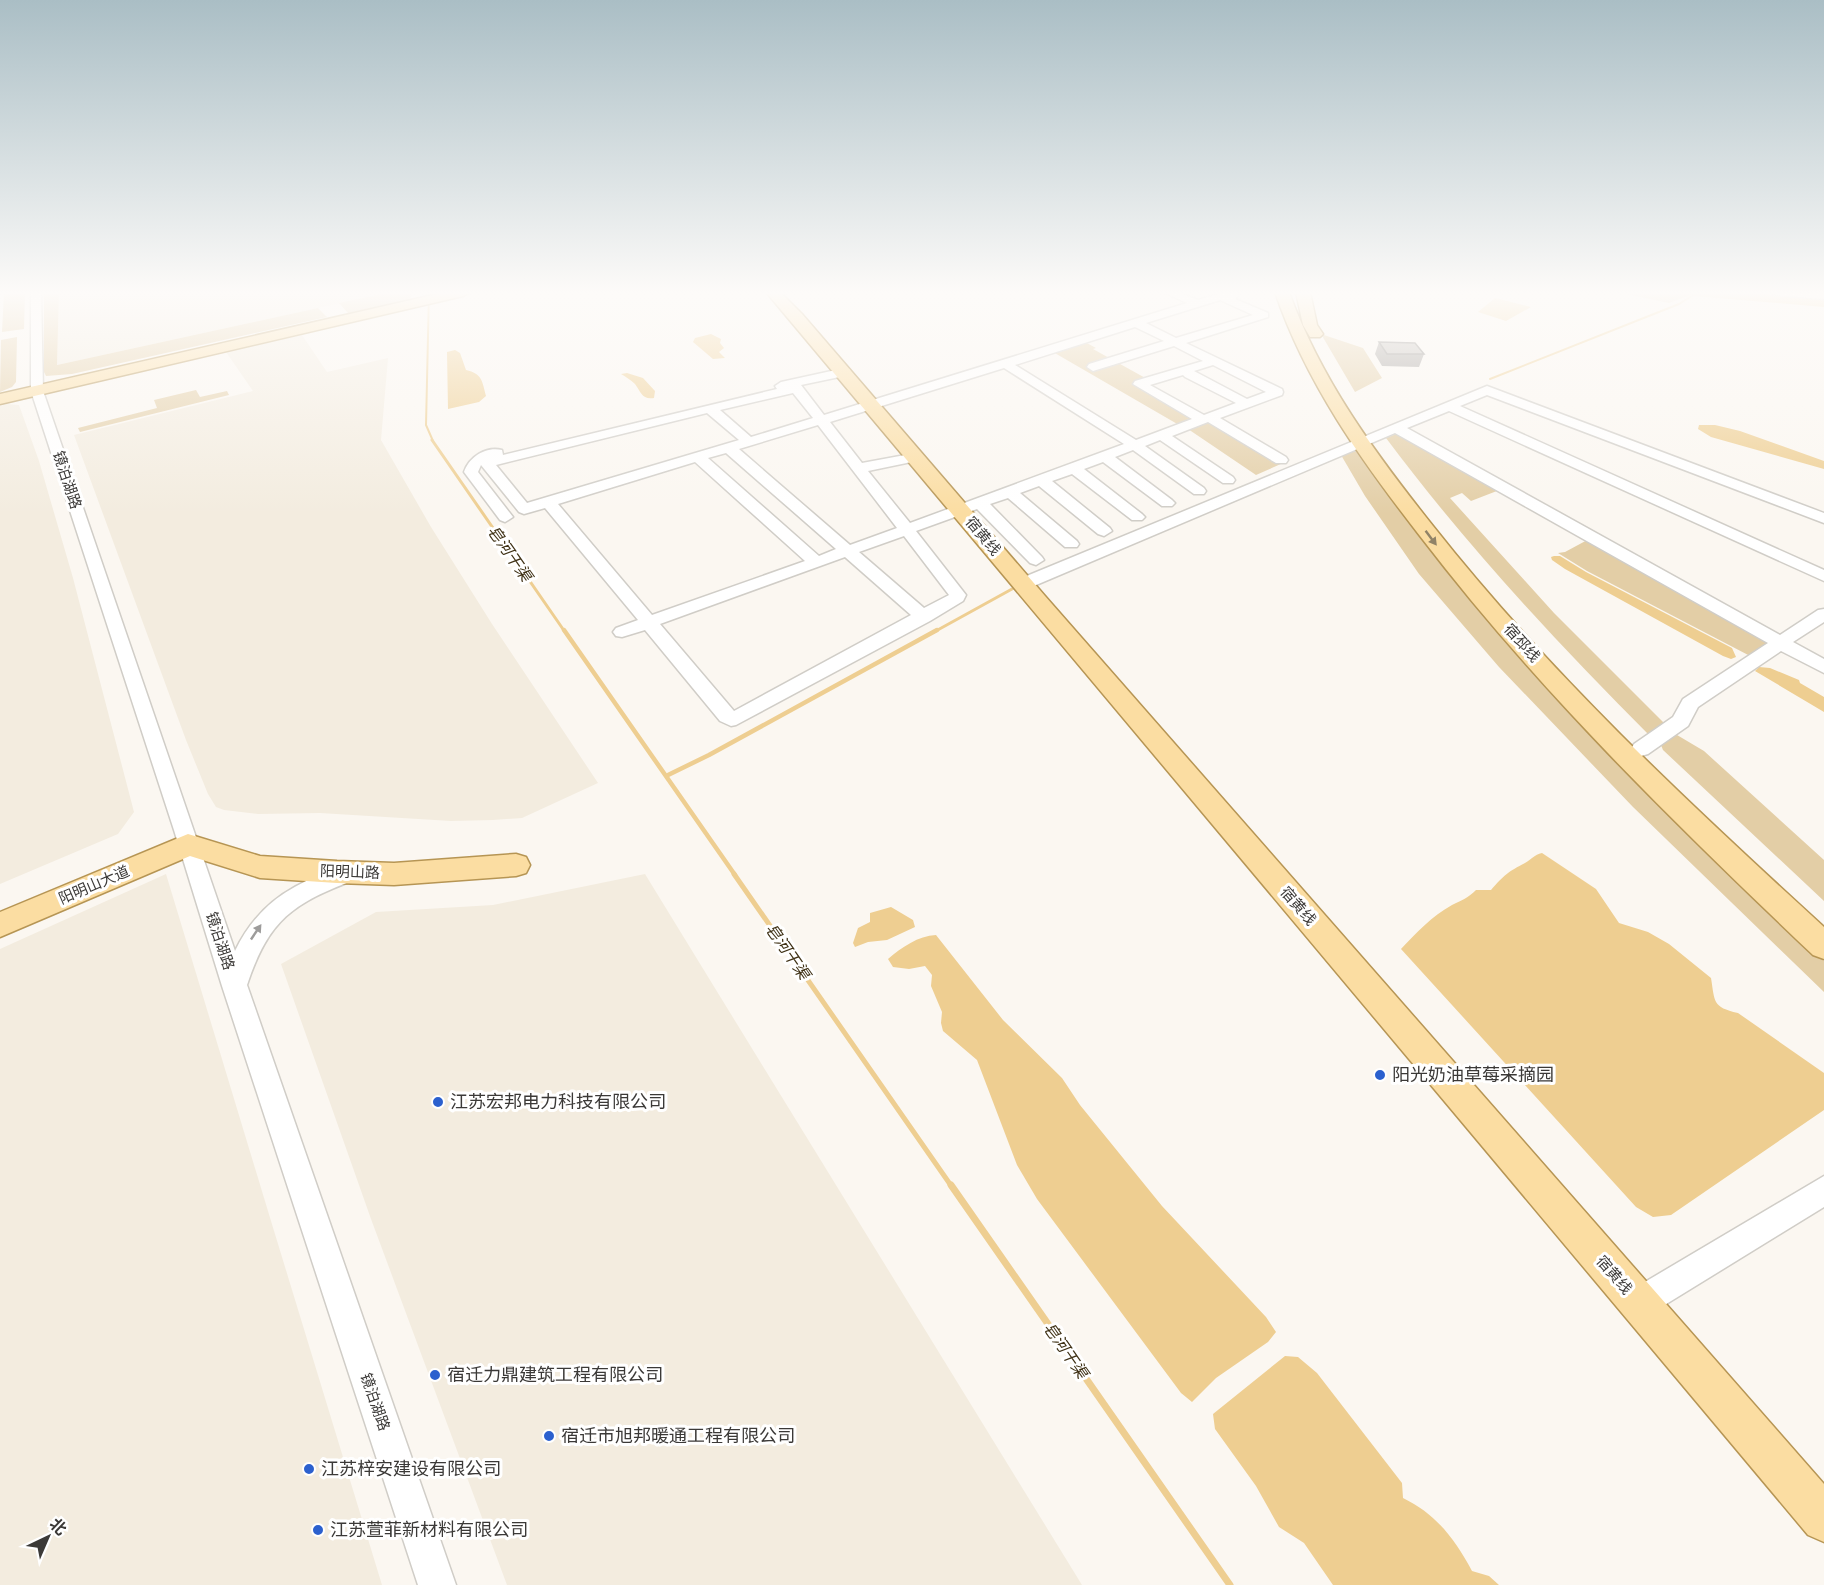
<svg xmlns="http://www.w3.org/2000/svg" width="1824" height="1585" font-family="'Fira Sans','Noto Sans SC',sans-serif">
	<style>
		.built { fill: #f3ecdf }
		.green { fill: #e3cea6 }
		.water { fill: #eece91 }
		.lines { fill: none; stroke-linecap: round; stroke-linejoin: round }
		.stream-far4 { stroke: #eece91; stroke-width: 2 }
		.stream-far3 { stroke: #eece91; stroke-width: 3 }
		.stream-far2 { stroke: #eece91; stroke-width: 4.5 }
		.stream-far1 { stroke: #eece91; stroke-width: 5 }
		.stream { stroke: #eece91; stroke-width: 7 }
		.river { fill: #eece91; fill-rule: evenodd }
		.minor-casing { stroke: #d0cdc7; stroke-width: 3 }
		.major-casing { stroke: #b69554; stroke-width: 3 }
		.minor { fill: #fff; fill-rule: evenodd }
		.major { fill: #fbdda2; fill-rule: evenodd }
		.wall { fill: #a29e9a }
		.building { fill: #bcb8b3; stroke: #84817d; stroke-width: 1.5 }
		.oneway { fill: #918367 }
		.oneway2 { fill: #9d9c9b }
		.poi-dot { fill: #2b60ce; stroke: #fff; stroke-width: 2 }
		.labels { text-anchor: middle; stroke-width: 6; stroke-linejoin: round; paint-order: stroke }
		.street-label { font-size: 15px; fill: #3b3937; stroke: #fff }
		.water-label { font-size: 16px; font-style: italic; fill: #3f3115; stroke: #fff }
		.near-poi-label { font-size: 18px; fill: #3b3937; stroke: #fff; text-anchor: start }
	</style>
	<rect width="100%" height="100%" fill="#fbf7f1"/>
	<path class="built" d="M 59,292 L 391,292 L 57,365 Z
		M 302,335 L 327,372 L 388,358 L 381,440 L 431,527 L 492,624 L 598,783 L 522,818 L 493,820 L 451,821 L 320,813 L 258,814 L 224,810 L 216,807 L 208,794 L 186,740 L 74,435 L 253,391 L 226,352 Z
		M 7,404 L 19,405 L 39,461 L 73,578 L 134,812 L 118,834 L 0,884 L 0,406 Z
		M 166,874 L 271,1221 L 382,1585 L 0,1585 L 0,949 Z
		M 645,874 L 721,998 L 1082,1585 L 507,1585 L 371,1219 L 281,964 L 376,912 L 493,905 Z"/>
	<path class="green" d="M 4,292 L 25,292 L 24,329 L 2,332 Z
		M 44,292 L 59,292 L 57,365 L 318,308 L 327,317 L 72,374 L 46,376 L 44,372 Z
		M 391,292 L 416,292 L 413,293 L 410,299 L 348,313 L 339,303 Z
		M 1616,292 L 1693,294 L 1669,303 Z
		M 1321,334 L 1363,348 L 1382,378 L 1355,392 Z
		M 17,337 L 16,382 L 12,387 L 0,392 L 1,340 Z
		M 1085,342 L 1096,348 L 1093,349 L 1149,380 L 1137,384 L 1197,418 L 1179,425 L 1053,352 Z
		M 196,390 L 200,397 L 227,391 L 229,395 L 80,432 L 78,428 L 157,408 L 154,400 Z
		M 1210,421 L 1283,463 L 1256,475 L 1188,429 Z
		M 1401,432 L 1502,489 L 1471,501 L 1462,493 L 1450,498 L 1554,613 L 1667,726 L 1650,736 C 1556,642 1466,545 1386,438 Z
		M 1357,449 C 1428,557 1515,651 1605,743 C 1677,817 1749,890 1824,961 L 1824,992 L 1633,807 L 1499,667 L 1419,574 L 1365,496 L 1341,455 Z
		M 1591,538 L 1775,642 L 1752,657 L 1587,571 L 1558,553 L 1565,552 Z
		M 1677,735 L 1704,751 L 1824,860 L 1824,901 L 1663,750 L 1661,745 Z"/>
	<path class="water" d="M 1495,298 L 1531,307 L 1506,321 L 1478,312 Z
		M 711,334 L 721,339 L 720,343 L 724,348 L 719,352 L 725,358 L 713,359 L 693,342 L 695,338 Z
		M 455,350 L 460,353 L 466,370 C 482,374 482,380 486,396 L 479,402 L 448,409 L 447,352 Z
		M 627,373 L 643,378 L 655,391 L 654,398 C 642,400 641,392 635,384 C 631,380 626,377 621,374 Z
		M 1699,425 L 1715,425 L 1740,431 L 1824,461 L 1824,469 L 1711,437 L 1698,429 Z
		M 1554,556 L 1560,556 L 1586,572 L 1732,648 L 1736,657 L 1731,659 L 1723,656 L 1565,569 L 1552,560 L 1551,557 Z
		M 1759,667 L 1770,668 L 1799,680 L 1800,683 L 1824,697 L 1824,712 L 1755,671 Z
		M 1542,853 L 1596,889 L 1619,923 L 1648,932 L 1669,944 L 1711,978 C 1715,1002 1712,1007 1738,1013 L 1824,1073 L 1824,1110 L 1671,1215 L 1653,1217 L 1636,1207 L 1401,949 C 1416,933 1432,916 1452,905 C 1462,900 1468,898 1476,890 L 1491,890 C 1503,876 1509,871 1525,863 C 1532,859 1534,855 1542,853 Z
		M 891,907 L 913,920 L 915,927 L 887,940 L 868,942 L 855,947 L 853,943 L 858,928 L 870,922 L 870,913 Z
		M 936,935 L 1003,1020 L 1062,1078 L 1080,1105 L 1162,1206 L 1266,1317 L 1276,1332 L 1268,1342 L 1216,1378 L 1192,1402 L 1181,1393 L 1037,1199 L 1017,1165 L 977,1060 L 943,1031 L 941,1023 L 942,1012 L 931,986 L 932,975 L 925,966 L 909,969 L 893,967 L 888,959 C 902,947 918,936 936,935 Z
		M 1285,1356 L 1298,1357 L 1317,1373 L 1402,1483 L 1403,1498 C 1436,1514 1455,1539 1472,1571 L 1489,1576 L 1499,1585 L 1333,1585 L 1304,1543 L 1279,1527 L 1256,1486 L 1215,1429 L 1213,1414 Z"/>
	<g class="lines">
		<path class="stream-far4" d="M 429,292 L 426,425 L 433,441
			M 1490,379 L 1679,304 L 1698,292"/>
		<path class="stream-far3" d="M 432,440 L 565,632
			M 934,632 L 1012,589"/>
		<path class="stream-far2" d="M 564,630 L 735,875
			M 666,776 L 709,755 L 937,630"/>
		<path class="stream-far1" d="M 734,874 L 952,1187"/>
		<path class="stream" d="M 951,1185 L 1230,1585"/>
		<path class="river" d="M 1687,292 L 1737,292 L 1824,299 L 1824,307 L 1694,296 Z"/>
		<g class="minor-casing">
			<path id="minor" d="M 31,292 L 41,292 L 43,391 L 235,951 C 255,910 284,888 326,873 C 337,868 346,863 357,867 L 360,873 L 357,879 C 293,903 269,919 247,985 L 456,1585 L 418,1585 L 222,986 L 174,830 L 31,391 Z
				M 1163,292 L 1177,292 L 1198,300 L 1225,292 L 1240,292 L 1235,299 L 1268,313 L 1268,317 L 1186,343 L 1282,389 L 1283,392 L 1282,395 L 1220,418 L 1286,457 L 1288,460 L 1286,463 L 1276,463 L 1208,422 L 1172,436 L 1233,477 L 1235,480 L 1233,483 L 1223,483 L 1160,440 L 1145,446 L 1204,488 L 1206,491 L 1204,494 L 1194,494 L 1133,450 L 1115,457 L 1172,500 L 1175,503 L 1172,506 L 1162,506 L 1103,462 L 1084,469 L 1142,514 L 1145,517 L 1142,520 L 1132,520 L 1072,474 L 1052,481 L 1110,528 L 1112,531 L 1104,536 L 1098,534 L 1039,486 L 1020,493 L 1077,541 L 1079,544 L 1077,547 L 1065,547 L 1008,498 L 990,504 L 1042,557 L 1044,560 L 1036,565 L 1030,563 L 977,509 L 916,531 L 966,595 L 963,601 L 930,621 L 736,725 L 731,726 L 720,721 L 645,630 L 622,637 L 616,636 L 613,632 L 616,628 L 638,620 L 545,508 L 524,514 L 519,512 L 481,465 L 478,472 L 513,517 L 505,522 L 500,520 L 464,472 C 469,457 486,446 502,450 L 503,455 L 777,389 L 775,386 L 781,382 L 845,368 L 849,369 L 851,372 L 849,375 L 801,385 L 824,415 L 1187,303 ZM 1220,300 L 1253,315 L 1176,338 L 1146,323 ZM 1135,327 L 1164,341 L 1089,364 L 1087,367 L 1093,371 L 1174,346 L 1203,361 L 1135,381 L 1133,384 L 1192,419 L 1136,440 L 1015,365 ZM 1213,365 L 1266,392 L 1247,399 L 1194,371 ZM 1004,368 L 1124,444 L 910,523 L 868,471 L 921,460 L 923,457 L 921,454 L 916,453 L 862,463 L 830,422 ZM 1183,375 L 1185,377 L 1236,403 L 1204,415 L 1150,385 ZM 793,393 L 813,418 L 751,437 L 720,410 ZM 707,413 L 739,440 L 527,503 L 496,465 ZM 818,425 L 897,528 L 850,545 L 739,449 ZM 726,453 L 836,549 L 819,556 L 708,458 ZM 695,462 L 805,561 L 652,615 L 558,504 ZM 904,536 L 949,595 L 924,608 L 859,552 ZM 845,557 L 911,615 L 734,711 L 660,624 Z
				M 1771,292 L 1824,293 L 1824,299 L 1776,295 Z
				M 1487,386 L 1824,513 L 1824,523 L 1487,395 L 1460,406 L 1824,570 L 1824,581 L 1449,411 L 1407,428 L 1780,635 L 1818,610 L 1824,609 L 1824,622 L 1793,642 L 1824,659 L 1824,673 L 1781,651 L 1698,707 L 1688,726 L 1648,754 L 1641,756 L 1634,754 L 1631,749 L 1634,744 L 1673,717 L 1683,699 L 1768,643 L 1395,433 L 1029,588 L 1017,588 L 1015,584 L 1017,580 Z
				M 1824,1176 L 1824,1207 L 1650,1314 L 1639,1319 L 1628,1314 L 1623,1303 L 1628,1292 Z"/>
		</g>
		<g class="major-casing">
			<path id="major" d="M 446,292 L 470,292 L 463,296 L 0,404 L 0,394 Z
				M 766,292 L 780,292 L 802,314 L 1045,596 L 1824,1484 L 1824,1542 L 1808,1535 Z
				M 1275,292 L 1289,292 C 1321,380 1375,453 1433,526 C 1549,673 1686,801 1824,927 L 1824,959 L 1813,955 C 1674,823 1537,689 1420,536 C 1361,460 1306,383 1275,292 Z
				M 1296,292 L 1310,292 L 1317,325 L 1323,334 L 1320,337 L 1310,337 L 1303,325 Z
				M 188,834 L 260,856 L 337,861 L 394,863 L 516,854 L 526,857 L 530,865 L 526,873 L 516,876 L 394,885 L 337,883 L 260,878 L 190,856 L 0,937 L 0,912 Z"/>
		</g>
		<use href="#minor" class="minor"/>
		<use href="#major" class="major"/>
	</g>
	<path class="wall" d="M 1379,342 L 1424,354 L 1419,367 L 1382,366 L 1375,354 Z"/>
	<path class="building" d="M 1379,342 L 1415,343 L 1424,354 L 1387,354 Z"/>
	<defs><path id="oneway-solid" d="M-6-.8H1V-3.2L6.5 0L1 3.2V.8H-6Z" transform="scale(1.5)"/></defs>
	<use class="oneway" href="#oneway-solid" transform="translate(1431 538) rotate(53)"/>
	<use class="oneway2" href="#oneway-solid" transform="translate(256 932) rotate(-56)"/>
	<linearGradient id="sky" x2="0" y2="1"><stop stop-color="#aabec5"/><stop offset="0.57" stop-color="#fdfbf9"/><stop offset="1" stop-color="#fdfbf9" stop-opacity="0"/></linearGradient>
	<rect width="1824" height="514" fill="url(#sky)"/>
	<g class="poi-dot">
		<circle cx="1380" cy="1075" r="6"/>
		<circle cx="438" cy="1102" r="6"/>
		<circle cx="435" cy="1375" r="6"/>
		<circle cx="549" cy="1436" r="6"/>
		<circle cx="309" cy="1469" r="6"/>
		<circle cx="318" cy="1530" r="6"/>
	</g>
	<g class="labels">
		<g class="street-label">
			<text transform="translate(67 480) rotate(72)" y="5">镜泊湖路</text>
			<text transform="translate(983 536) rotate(50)" y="5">宿黄线</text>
			<text transform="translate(1522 643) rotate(48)" y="5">宿邳线</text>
			<text transform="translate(350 872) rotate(2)" y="5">阳明山路</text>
			<text transform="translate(94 885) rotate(-23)" y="5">阳明山大道</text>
			<text transform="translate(1298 906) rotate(49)" y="5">宿黄线</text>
			<text transform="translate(220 941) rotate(72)" y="5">镜泊湖路</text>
			<text transform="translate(1614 1275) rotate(49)" y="5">宿黄线</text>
			<text transform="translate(375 1402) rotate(71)" y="5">镜泊湖路</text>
		</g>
		<g class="water-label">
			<text transform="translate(510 553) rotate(55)" y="6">皂河干渠</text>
			<text transform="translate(788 951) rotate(55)" y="6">皂河干渠</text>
			<text transform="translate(1066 1350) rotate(55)" y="6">皂河干渠</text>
		</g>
		<g class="near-poi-label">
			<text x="1392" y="1081">阳光奶油草莓采摘园</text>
			<text x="450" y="1108">江苏宏邦电力科技有限公司</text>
			<text x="447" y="1381">宿迁力鼎建筑工程有限公司</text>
			<text x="561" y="1442">宿迁市旭邦暖通工程有限公司</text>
			<text x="321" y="1475">江苏梓安建设有限公司</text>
			<text x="330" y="1536">江苏萱菲新材料有限公司</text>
		</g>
	</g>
	<g transform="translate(48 1537) rotate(44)" stroke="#ffffff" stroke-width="4.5" paint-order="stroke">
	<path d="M0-4.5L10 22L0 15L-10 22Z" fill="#3b3937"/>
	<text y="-9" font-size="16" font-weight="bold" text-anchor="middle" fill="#3b3937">北</text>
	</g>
</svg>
